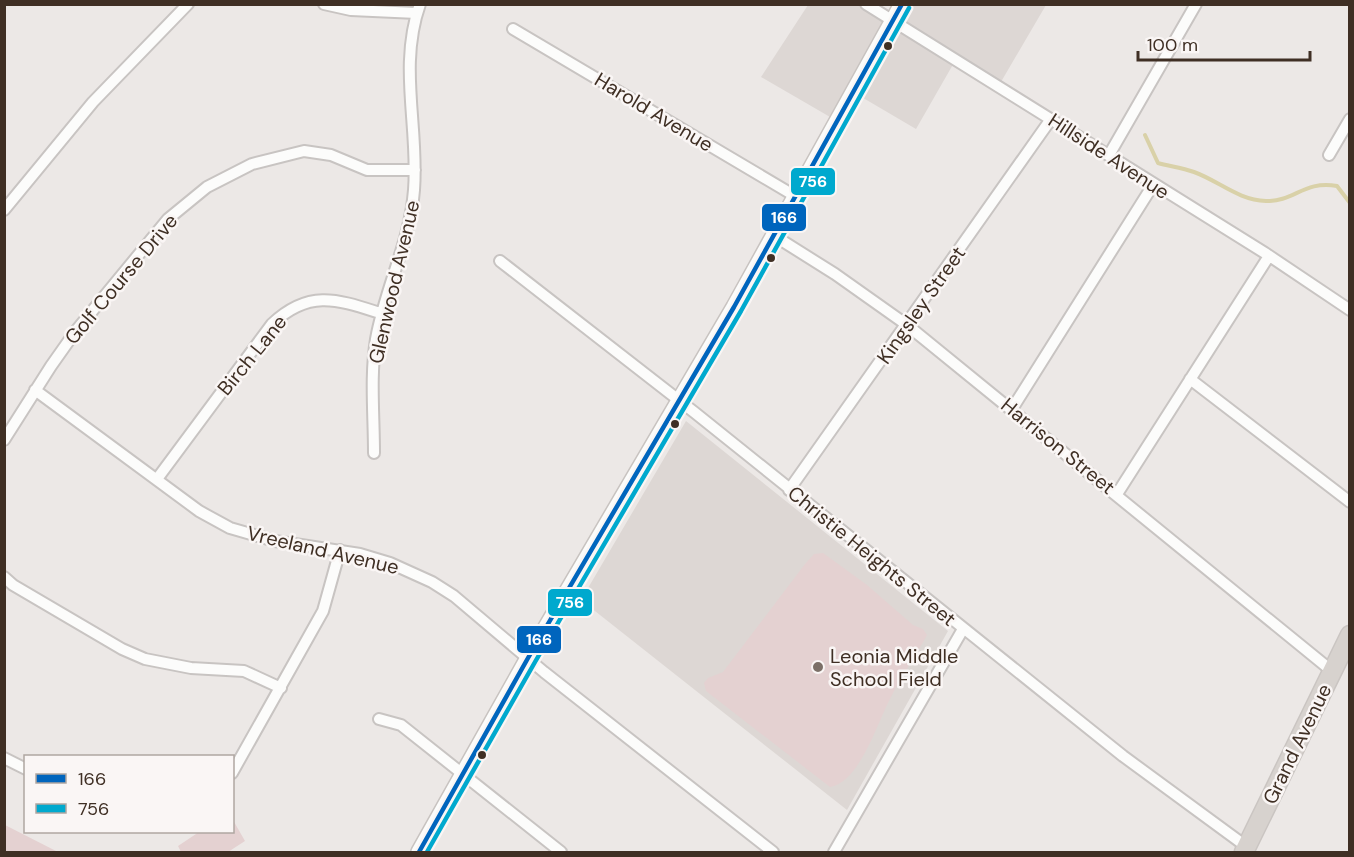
<svg xmlns="http://www.w3.org/2000/svg" width="1354" height="857" font-family="'DM Sans',sans-serif">
	<style>
		.built { fill: #ddd7d4 }
		.green { fill: #e4d1d1 }
		.lines { fill: none; stroke-linecap: round; stroke-linejoin: round }
		.stream { stroke: #d9d1a8; stroke-width: 4 }
		.street-casing { stroke: #c8c4c2; stroke-width: 14 }
		.secondary-casing { stroke: #c8c3c0; stroke-width: 18 }
		.primary-casing { stroke: #cac5c2; stroke-width: 21 }
		.street { stroke: #fcfcfb; stroke-width: 10 }
		.secondary { stroke: #fcfcfb; stroke-width: 15 }
		.primary { stroke: #d7d2ce; stroke-width: 18 }
		.bus-1-casing { stroke: #faf6f5; stroke-width: 9 }
		.bus-2-casing { stroke: #faf6f5; stroke-width: 9 }
		.bus-1 { stroke: #0065bd; stroke-width: 4.5 }
		.bus-2 { stroke: #00a9ce; stroke-width: 4.5 }
		.bus-dot { fill: #3f2f24; stroke: #faf6f5; stroke-width: 2 }
		.poi-dot { fill: #7c7068; stroke: #faf6f5; stroke-width: 2 }
		.labels { text-anchor: middle; stroke-width: 5; stroke-linejoin: round; paint-order: stroke }
		.street-label { font-size: 20px; fill: #3f2f24; stroke: #faf6f5 }
		.poi-label { font-size: 20px; fill: #3f2f24; stroke: #faf6f5; text-anchor: start }
		.line-badge { stroke: #faf6f5; stroke-width: 2 }
		.badge-label { font-size: 16px; text-anchor: middle; font-weight: bold; fill: #fff }
	</style>
	<rect width="100%" height="100%" fill="#ece8e6"/>
	<path class="built" d="M 808,5 L 866,5 L 893,21 L 902,5 L 1046,5 L 998,87 L 955,61 L 916,129 L 853,92 L 837,121 L 761,77 Z
		M 686,421 L 948,631 L 847,810 L 581,600 Z"/>
	<path class="green" d="M 823,553 L 867,585 L 913,625 L 923,629 L 927,635 C 915,657 900,678 889,701 C 877,724 859,783 830,787 L 706,691 L 704,683 L 708,678 L 723,672 L 805,564 L 814,554 Z
		M 233,820 L 245,841 L 228,852 L 181,852 L 178,846 L 199,832 L 232,832 Z
		M 5,825 L 58,852 L 5,852 Z"/>
	<g class="lines">
		<path class="stream" d="M 1145,135 L 1158,163 C 1169,166 1182,168 1194,172 C 1219,181 1238,200 1266,201 C 1294,202 1304,180 1337,186 L 1350,203"/>
		<g class="street-casing">
			<path id="street" d="M 324,4 L 351,10 L 417,13
				M 866,4 L 1265,253 L 1350,310
				M 513,29 L 795,196
				M 1109,155 L 1196,4
				M 1329,155 L 1350,119
				M 4,210 L 93,102 L 188,4
				M 773,235 L 835,274 L 907,325 L 1332,671
				M 500,261 L 694,412 L 1123,756 L 1247,847
				M 1190,379 L 1350,502
				M 35,390 L 199,511 L 230,528 L 275,541 L 360,554 L 390,563 L 432,582 L 454,596 L 544,672 L 773,852
				M 1012,409 L 1153,185
				M 4,440 L 51,366 L 75,332 L 168,219 L 207,187 L 252,164 L 304,151 L 331,155 L 367,170 L 415,170
				M 374,453 C 374,415 370,376 376,339 C 385,288 410,242 414,190 C 419,127 398,66 420,4
				M 157,479 L 272,324 C 310,288 339,300 383,314
				M 789,490 L 1051,119
				M 1117,494 L 1269,256
				M 4,577 L 13,585 L 122,649 L 145,659 L 191,668 L 244,671 L 281,688
				M 379,719 L 401,725 L 561,852
				M 4,758 L 26,769
				M 232,773 L 323,611 L 340,550
				M 834,852 L 963,629"/>
		</g>
		<g class="secondary-casing">
			<path id="secondary" d="M 419,852 L 528,658 L 734,307 L 902,4"/>
		</g>
		<g class="primary-casing">
			<path id="primary" d="M 1244,852 L 1350,635"/>
		</g>
		<use href="#street" class="street"/>
		<use href="#secondary" class="secondary"/>
		<use href="#primary" class="primary"/>
		<g class="bus-1-casing">
			<path id="bus-1" d="M 419,852 L 528,658 L 734,307 L 902,4"/>
		</g>
		<g class="bus-2-casing">
			<path id="bus-2" d="M 427,852 L 535,662 L 741,311 L 909,8"/>
		</g>
		<use href="#bus-1" class="bus-1"/>
		<use href="#bus-2" class="bus-2"/>
	</g>
	<g class="bus-dot">
		<circle cx="888" cy="46" r="5"/>
		<circle cx="771" cy="258" r="5"/>
		<circle cx="675" cy="424" r="5"/>
		<circle cx="482" cy="755" r="5"/>
	</g>
	<circle class="poi-dot" cx="818" cy="667" r="6"/>
	<g class="labels">
		<g class="street-label">
			<text transform="translate(654 112) rotate(31)" y="7">Harold Avenue</text>
			<text transform="translate(1109 156) rotate(33)" y="7">Hillside Avenue</text>
			<text transform="translate(121 279) rotate(-50)" y="7">Golf Course Drive</text>
			<text transform="translate(394 282) rotate(-77)" y="7">Glenwood Avenue</text>
			<text transform="translate(921 305) rotate(-55)" y="7">Kingsley Street</text>
			<text transform="translate(252 355) rotate(-51)" y="7">Birch Lane</text>
			<text transform="translate(1058 446) rotate(39)" y="7">Harrison Street</text>
			<text transform="translate(323 550) rotate(13)" y="7">Vreeland Avenue</text>
			<text transform="translate(872 556) rotate(39)" y="7">Christie Heights Street</text>
			<text transform="translate(1297 744) rotate(-64)" y="7">Grand Avenue</text>
		</g>
		<g class="poi-label">
			<text x="830" y="663">Leonia Middle<tspan x="830" dy="23">School Field</tspan></text>
		</g>
	</g>
	<g class="line-badge">
		<rect x="790" y="167" width="46" height="29" rx="6" fill="#00a9ce"/>
		<rect x="761" y="203" width="46" height="29" rx="6" fill="#0065bd"/>
		<rect x="547" y="588" width="46" height="29" rx="6" fill="#00a9ce"/>
		<rect x="516" y="625" width="46" height="29" rx="6" fill="#0065bd"/>
	</g>
	<g class="badge-label">
		<text x="813" y="187">756</text>
		<text x="784" y="223">166</text>
		<text x="570" y="608">756</text>
		<text x="539" y="645">166</text>
	</g>
	<rect width="1354" height="857" fill="none" stroke="#3f2f24" stroke-width="12"/>
	<rect x="24" y="755" width="210" height="78" fill="#faf6f5" stroke="#afa6a1" stroke-width="1.5"/>
	<rect x="36" y="774" width="30" height="9" fill="#0065bd" stroke="#afa6a1" stroke-width="1.5"/>
	<text x="78" y="785" font-size="18" fill="#3f2f24">166</text>
	<rect x="36" y="804" width="30" height="9" fill="#00a9ce" stroke="#afa6a1" stroke-width="1.5"/>
	<text x="78" y="815" font-size="18" fill="#3f2f24">756</text>
	<path d="M1138 51v9h172v-9" fill="none" stroke="#3f2f24" stroke-width="3"/>
	<text x="1147" y="51" font-size="18" fill="#3f2f24" stroke="#faf6f5" stroke-width="4.5" paint-order="stroke">100 m</text>
</svg>
